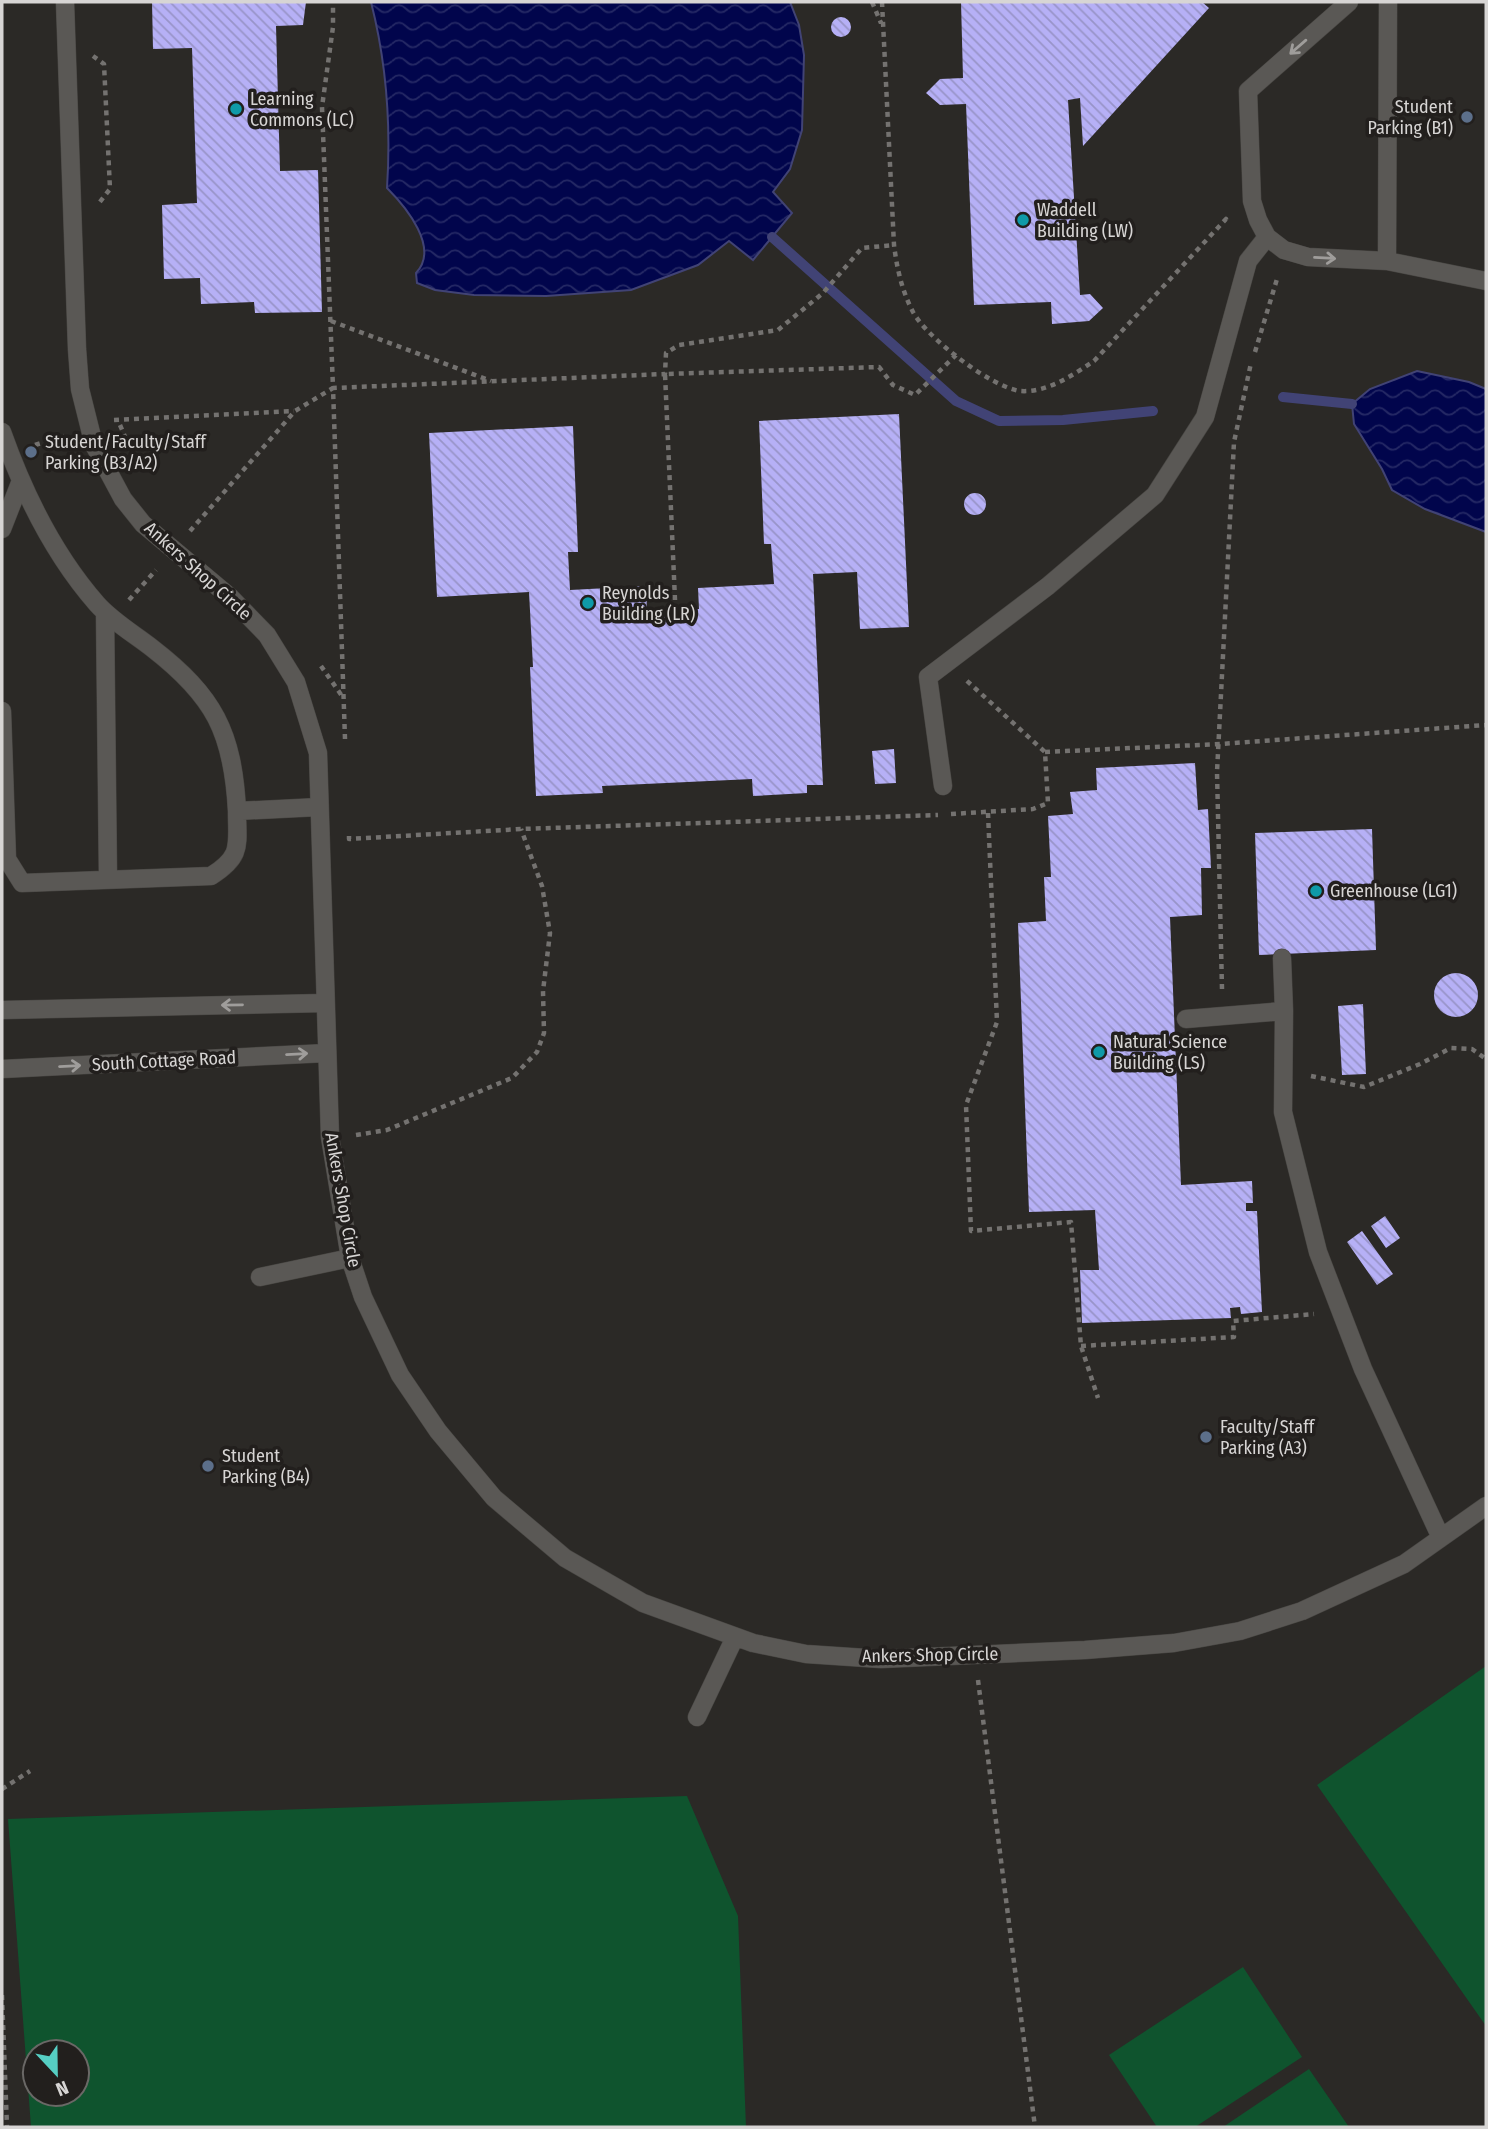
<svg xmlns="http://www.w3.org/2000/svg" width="1488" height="2129" font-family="'Fira Sans Condensed',sans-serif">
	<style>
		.grass { fill: #0f542e; fill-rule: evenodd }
		.water { fill: url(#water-waves); stroke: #414375; stroke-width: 2 }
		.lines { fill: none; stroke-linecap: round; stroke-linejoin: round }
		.stream { stroke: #414375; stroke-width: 10 }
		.building { fill: url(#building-back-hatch) }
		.minor-casing { stroke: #474542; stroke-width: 19 }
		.path { stroke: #747270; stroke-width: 4.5; stroke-dasharray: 5 5; stroke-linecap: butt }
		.minor { stroke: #5a5855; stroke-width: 18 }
		.oneway { stroke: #9f9d9b }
		.culture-dot { fill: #0f9aa8; stroke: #221f1d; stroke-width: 2.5 }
		.service-dot { fill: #5c6f8a; stroke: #221f1d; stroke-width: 2.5 }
		.labels { text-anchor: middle; stroke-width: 7; stroke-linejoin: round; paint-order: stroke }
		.poi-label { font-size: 18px; fill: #d7d5d4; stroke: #221f1d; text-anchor: start }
		.street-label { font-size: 18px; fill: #d7d5d4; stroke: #221f1d }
	</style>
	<defs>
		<pattern id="water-waves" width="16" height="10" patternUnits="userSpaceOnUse" patternTransform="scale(1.75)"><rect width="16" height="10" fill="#01054c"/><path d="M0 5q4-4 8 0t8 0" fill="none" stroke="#252965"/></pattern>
		<pattern id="building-back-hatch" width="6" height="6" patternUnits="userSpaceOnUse" patternTransform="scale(1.75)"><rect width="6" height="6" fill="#b6b0f6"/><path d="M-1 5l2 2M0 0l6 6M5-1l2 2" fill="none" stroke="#9894c8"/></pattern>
	</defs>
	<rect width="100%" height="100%" fill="#2b2926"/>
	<path class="grass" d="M 1486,1666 L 1486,2026 L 1317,1785 Z
		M 687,1796 L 738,1916 L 746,2127 L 31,2127 L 8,1819 ZM 35,2052 L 77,2052 L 77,2094 L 35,2094 Z
		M 1243,1967 L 1302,2057 L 1195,2127 L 1157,2127 L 1109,2055 Z
		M 1309,2069 L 1349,2127 L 1223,2127 Z"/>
	<path class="water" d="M 371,2 L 790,2 L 799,25 L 804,55 L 802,130 L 790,169 L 773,192 L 792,213 L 753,260 L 729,241 L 698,265 L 631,290 L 546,296 L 474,295 L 435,290 L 417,283 L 416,273 C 440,248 406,207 387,188 C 391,127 386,61 371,2 Z
		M 1417,371 L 1469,382 L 1486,389 L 1486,532 L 1425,509 L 1392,490 L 1382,469 L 1354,424 L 1352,404 L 1370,389 Z"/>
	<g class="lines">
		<path class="stream" d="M 772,237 L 956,401 L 999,421 L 1063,420 L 1153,411
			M 1283,397 L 1352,404"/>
	</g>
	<path class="building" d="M 152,2 L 306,2 L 303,25 L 276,26 L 280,171 L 318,170 L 322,312 L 255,313 L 254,302 L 201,304 L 200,278 L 164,279 L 162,205 L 197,203 L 192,48 L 153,49 Z
		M 961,2 L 1202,2 L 1209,8 L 1083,146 L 1080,98 L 1068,100 L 1080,295 L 1090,294 L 1103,308 L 1089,321 L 1052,324 L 1051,302 L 974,305 L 966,104 L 940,105 L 926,93 L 940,79 L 963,78 Z
		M831 27a10 10 0 1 1 20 0a10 10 0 1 1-20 0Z
		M 899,414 L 909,627 L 860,629 L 857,572 L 813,574 L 823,785 L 807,785 L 807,793 L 753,796 L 752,779 L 602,786 L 603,793 L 536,796 L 530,667 L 533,667 L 529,592 L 437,597 L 429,433 L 573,426 L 578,552 L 568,552 L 570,590 L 646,586 L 647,611 L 699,609 L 698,588 L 774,584 L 771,544 L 764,544 L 759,421 Z
		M964 504a11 11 0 1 1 22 0a11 11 0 1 1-22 0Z
		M 894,749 L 896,783 L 875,784 L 872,751 Z
		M 1195,763 L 1198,810 L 1208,809 L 1211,868 L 1201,868 L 1202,915 L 1170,917 L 1181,1185 L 1252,1181 L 1253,1203 L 1246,1203 L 1246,1211 L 1257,1211 L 1262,1312 L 1241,1314 L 1240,1307 L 1230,1308 L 1231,1318 L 1082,1323 L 1080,1270 L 1099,1270 L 1095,1210 L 1029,1212 L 1018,923 L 1046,921 L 1044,877 L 1051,877 L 1048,816 L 1073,814 L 1070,792 L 1097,790 L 1096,768 Z
		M 1372,829 L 1376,950 L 1259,955 L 1255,833 Z
		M1434 995a22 22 0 1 1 44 0a22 22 0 1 1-44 0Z
		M 1363,1004 L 1366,1074 L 1342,1075 L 1338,1006 Z
		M 1385,1216 L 1400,1238 L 1386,1248 L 1371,1226 Z
		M 1362,1231 L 1393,1274 L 1377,1285 L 1347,1242 Z"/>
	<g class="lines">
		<g class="minor-casing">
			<path id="minor" d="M 65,2 L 77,349 L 80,389 L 94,445 L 123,499 L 143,524 L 230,597 L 267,635 L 296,682 L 318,753 L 330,1137 L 350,1258 L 363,1297 L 400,1375 L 438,1431 L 494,1498 L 565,1558 L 643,1603 L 753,1643 L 806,1654 L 881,1659 L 1085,1650 L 1174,1643 L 1240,1631 L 1302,1611 L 1404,1564 L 1486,1506
				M 1349,2 L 1248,91 L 1252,201 L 1258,220 L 1267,237 L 1284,250 L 1308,257 L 1387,261 L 1486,281
				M 1387,261 L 1388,2
				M 2,432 C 24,494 54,555 97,604 C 112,621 134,634 152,648 C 214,696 233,732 237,811 L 319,807
				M 2,529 L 20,483
				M 105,612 L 108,879
				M 2,711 L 7,859 L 22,883 L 211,876 C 243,856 237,845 237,811
				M 943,786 L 928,677 L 1048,586 L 1155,495 L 1205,417 L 1248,261 L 1267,237
				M 1282,958 L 1284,1011 L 1283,1112 L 1318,1252 L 1363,1369 L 1441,1538
				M 2,1010 L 325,1003
				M 1186,1019 L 1284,1011
				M 2,1069 L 327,1053
				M 260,1277 L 350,1258
				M 697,1717 L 735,1637"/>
		</g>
		<path class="path" d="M 872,2 L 881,23
			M 882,2 L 894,245 C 897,269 902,291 913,312 C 927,338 991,387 1020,391 C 1047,393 1073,375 1094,361 L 1226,219 L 1227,222
			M 93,56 L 104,64 L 110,189 L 99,203
			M 331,321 L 491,381
			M 1255,352 L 1277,279 L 1274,278
			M 114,420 L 294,411
			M 120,425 L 129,446
			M 35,445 L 64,436
			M 190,531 L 295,411 L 333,388 L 322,107 L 333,27 L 333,2
			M 129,600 L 156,570
			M 675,600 L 665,374 L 879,367 L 893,385 L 915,395 L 956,355
			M 321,666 L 342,696
			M 345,739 L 333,388 L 665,374 L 666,353 L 679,345 L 778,330 L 823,293 L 862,248 L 894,245
			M 1045,752 L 1220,744 L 1486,725
			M 988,813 L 997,1022 L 966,1105 L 971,1231 L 1071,1222 L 1081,1346 L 1098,1398
			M 951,814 L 1033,809 L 1048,803 L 1045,752 L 966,680
			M 349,836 L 349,839 L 521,829 L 938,815
			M 1222,989 L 1217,772 L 1234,442 L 1251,363
			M 1311,1076 L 1364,1087 L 1420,1064 L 1451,1048 L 1472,1049 L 1486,1059
			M 356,1135 L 387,1130 L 512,1078 L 537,1052 L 544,1033 L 543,991 L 550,933 L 542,886 L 521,829
			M 1081,1346 L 1234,1337 L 1233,1321 L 1314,1314
			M 978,1680 L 1035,2127
			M 2,1789 L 30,1771
			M 2,1995 L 7,2127"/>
		<use href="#minor" class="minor"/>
	</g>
	<defs><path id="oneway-shaft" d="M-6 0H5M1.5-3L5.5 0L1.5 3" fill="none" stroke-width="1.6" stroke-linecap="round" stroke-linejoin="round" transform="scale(1.75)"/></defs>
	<g class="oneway">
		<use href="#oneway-shaft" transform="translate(1298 47) rotate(139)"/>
		<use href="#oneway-shaft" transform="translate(1325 258) rotate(3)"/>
		<use href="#oneway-shaft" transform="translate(232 1005) rotate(179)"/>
		<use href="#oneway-shaft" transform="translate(297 1054) rotate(-3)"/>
		<use href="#oneway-shaft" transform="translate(70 1066) rotate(-3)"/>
	</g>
	<g class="culture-dot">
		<circle cx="236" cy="109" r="7"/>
		<circle cx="1023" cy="220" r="7"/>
		<circle cx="588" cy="603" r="7"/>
		<circle cx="1316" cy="891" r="7"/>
		<circle cx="1099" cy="1052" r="7"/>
	</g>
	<g class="service-dot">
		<circle cx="1467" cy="117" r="7"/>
		<circle cx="31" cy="452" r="7"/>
		<circle cx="1206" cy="1437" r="7"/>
		<circle cx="208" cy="1466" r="7"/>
	</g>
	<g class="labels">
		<g class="poi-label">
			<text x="250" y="105">Learning<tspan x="250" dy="21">Commons (LC)</tspan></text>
			<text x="1453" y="113" text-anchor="end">Student<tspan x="1453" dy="21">Parking (B1)</tspan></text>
			<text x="1037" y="216">Waddell<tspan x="1037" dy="21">Building (LW)</tspan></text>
			<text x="45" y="448">Student/Faculty/Staff<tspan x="45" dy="21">Parking (B3/A2)</tspan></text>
			<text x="602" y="599">Reynolds<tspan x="602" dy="21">Building (LR)</tspan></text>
			<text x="1330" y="897">Greenhouse (LG1)</text>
			<text x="1113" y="1048">Natural Science<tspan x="1113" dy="21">Building (LS)</tspan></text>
			<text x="1220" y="1433">Faculty/Staff<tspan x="1220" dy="21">Parking (A3)</tspan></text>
			<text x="222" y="1462">Student<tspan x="222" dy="21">Parking (B4)</tspan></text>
		</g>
		<g class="street-label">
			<text transform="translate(198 571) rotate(42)" y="6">Ankers Shop Circle</text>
			<text transform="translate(164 1061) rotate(-3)" y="6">South Cottage Road</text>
			<text transform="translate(343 1200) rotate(80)" y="6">Ankers Shop Circle</text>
			<text transform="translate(930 1655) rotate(-1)" y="6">Ankers Shop Circle</text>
		</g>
	</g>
	<rect width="1488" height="2129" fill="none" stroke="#d7d5d4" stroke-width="7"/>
	<g transform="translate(56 2073) rotate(158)"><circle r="33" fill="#221f1d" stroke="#6a6866" stroke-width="2"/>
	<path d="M0-5L12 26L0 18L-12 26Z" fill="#56cec3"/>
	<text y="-10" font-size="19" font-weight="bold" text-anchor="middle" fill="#d7d5d4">N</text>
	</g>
</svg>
